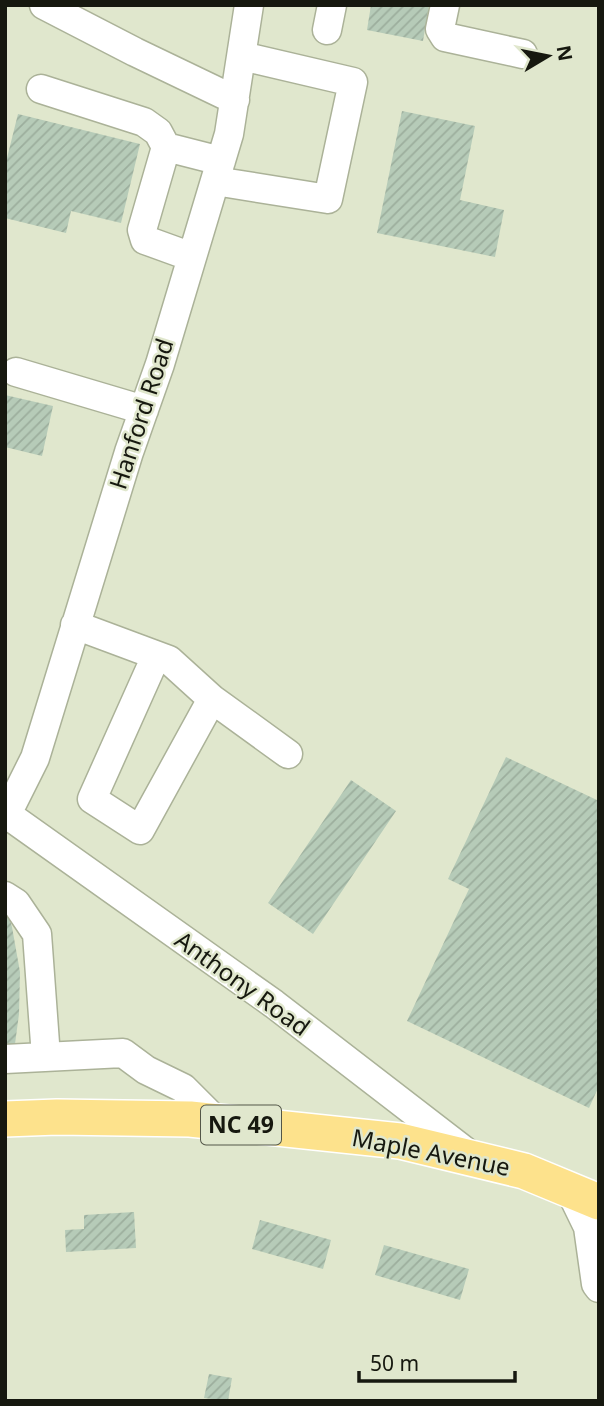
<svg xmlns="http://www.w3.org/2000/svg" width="604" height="1406" font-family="'Noto Sans',sans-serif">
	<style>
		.building { fill: url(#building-hatch) }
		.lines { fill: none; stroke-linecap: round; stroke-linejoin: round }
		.minor-casing { stroke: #abb298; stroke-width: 31 }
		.major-casing { stroke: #fff; stroke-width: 38 }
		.minor { stroke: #fff; stroke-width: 28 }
		.major { stroke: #fde28c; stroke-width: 35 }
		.labels { text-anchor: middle; stroke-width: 5; stroke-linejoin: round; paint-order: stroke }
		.shield { fill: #e0e7cd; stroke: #535648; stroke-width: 2 }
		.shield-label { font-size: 23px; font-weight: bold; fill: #16180f }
		.street-label { font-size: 24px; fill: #16180f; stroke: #e0e7cd }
	</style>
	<defs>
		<pattern id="building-hatch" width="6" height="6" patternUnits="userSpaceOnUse" patternTransform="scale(1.75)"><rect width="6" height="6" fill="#b6cbb8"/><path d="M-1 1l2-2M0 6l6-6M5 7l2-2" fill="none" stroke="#9cae9d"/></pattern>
	</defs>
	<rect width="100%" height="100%" fill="#e0e7cd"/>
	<path class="building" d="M 371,5 L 429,5 L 423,41 L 367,30 Z
		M 402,111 L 475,126 L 460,200 L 504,210 L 495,257 L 377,233 Z
		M 18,114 L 140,144 L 121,223 L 71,211 L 66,233 L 5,218 L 5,166 Z
		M 5,395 L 53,406 L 42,456 L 5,447 Z
		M 506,757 L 599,801 L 599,1086 L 589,1108 L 407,1021 L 469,889 L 448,879 Z
		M 351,780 L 396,811 L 313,934 L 268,903 Z
		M 6,907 L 12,927 L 20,972 L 19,1014 L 15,1044 L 5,1045 Z
		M 134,1212 L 136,1248 L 66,1252 L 65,1230 L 84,1229 L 84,1215 Z
		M 260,1220 L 331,1240 L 323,1269 L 252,1249 Z
		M 384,1245 L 469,1269 L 460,1300 L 375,1275 Z
		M 209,1374 L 232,1378 L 228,1401 L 204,1398 Z"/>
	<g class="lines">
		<g class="minor-casing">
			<path id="minor" d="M 44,5 L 135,52 L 235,100
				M 445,5 L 440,29 L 445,37 L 523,54
				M 327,30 L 332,5
				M 41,89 L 144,122 L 158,132 L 166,147 L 142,230 L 145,240 L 192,257
				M 166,147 L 221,161
				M 215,181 L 328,199 L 353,82 L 242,56
				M 16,372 L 144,410
				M 75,625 L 169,660 L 212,699 L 140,830 L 92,799 L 156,656
				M 212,699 L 288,754
				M 5,813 L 274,1004 L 470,1155
				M 5,818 L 35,758 L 129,452 L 160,364 L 229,134 L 249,5
				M 5,896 L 16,903 L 37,934 L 46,1057
				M 5,1059 L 123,1053 L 146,1070 L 183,1088 L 217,1122
				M 569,1188 L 588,1227 L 596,1284 L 599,1288"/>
		</g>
		<g class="major-casing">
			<path id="major" d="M 5,1119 L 57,1117 L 190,1119 L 400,1141 L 524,1171 L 599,1202"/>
		</g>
		<use href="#minor" class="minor"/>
		<use href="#major" class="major"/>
	</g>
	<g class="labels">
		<rect class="shield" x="201" y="1105.5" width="80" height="39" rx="5"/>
		<g class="shield-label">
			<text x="241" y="1133">NC 49</text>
		</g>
		<g class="street-label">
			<text transform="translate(142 414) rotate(-72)" y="8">Hanford Road</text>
			<text transform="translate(242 984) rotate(36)" y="8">Anthony Road</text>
			<text transform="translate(431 1153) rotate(11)" y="8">Maple Avenue</text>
		</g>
	</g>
	<rect width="604" height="1406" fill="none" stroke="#16180f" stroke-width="14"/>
	<g transform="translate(548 56) rotate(80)" stroke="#e0e7cd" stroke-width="5" paint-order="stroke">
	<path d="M0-5L12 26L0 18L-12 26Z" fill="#16180f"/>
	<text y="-10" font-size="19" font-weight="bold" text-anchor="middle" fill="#16180f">N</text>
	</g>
	<path d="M359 1371v10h156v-10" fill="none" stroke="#16180f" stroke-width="3.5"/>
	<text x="370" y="1371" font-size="21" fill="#16180f" stroke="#e0e7cd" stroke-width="5" paint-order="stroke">50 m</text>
</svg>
